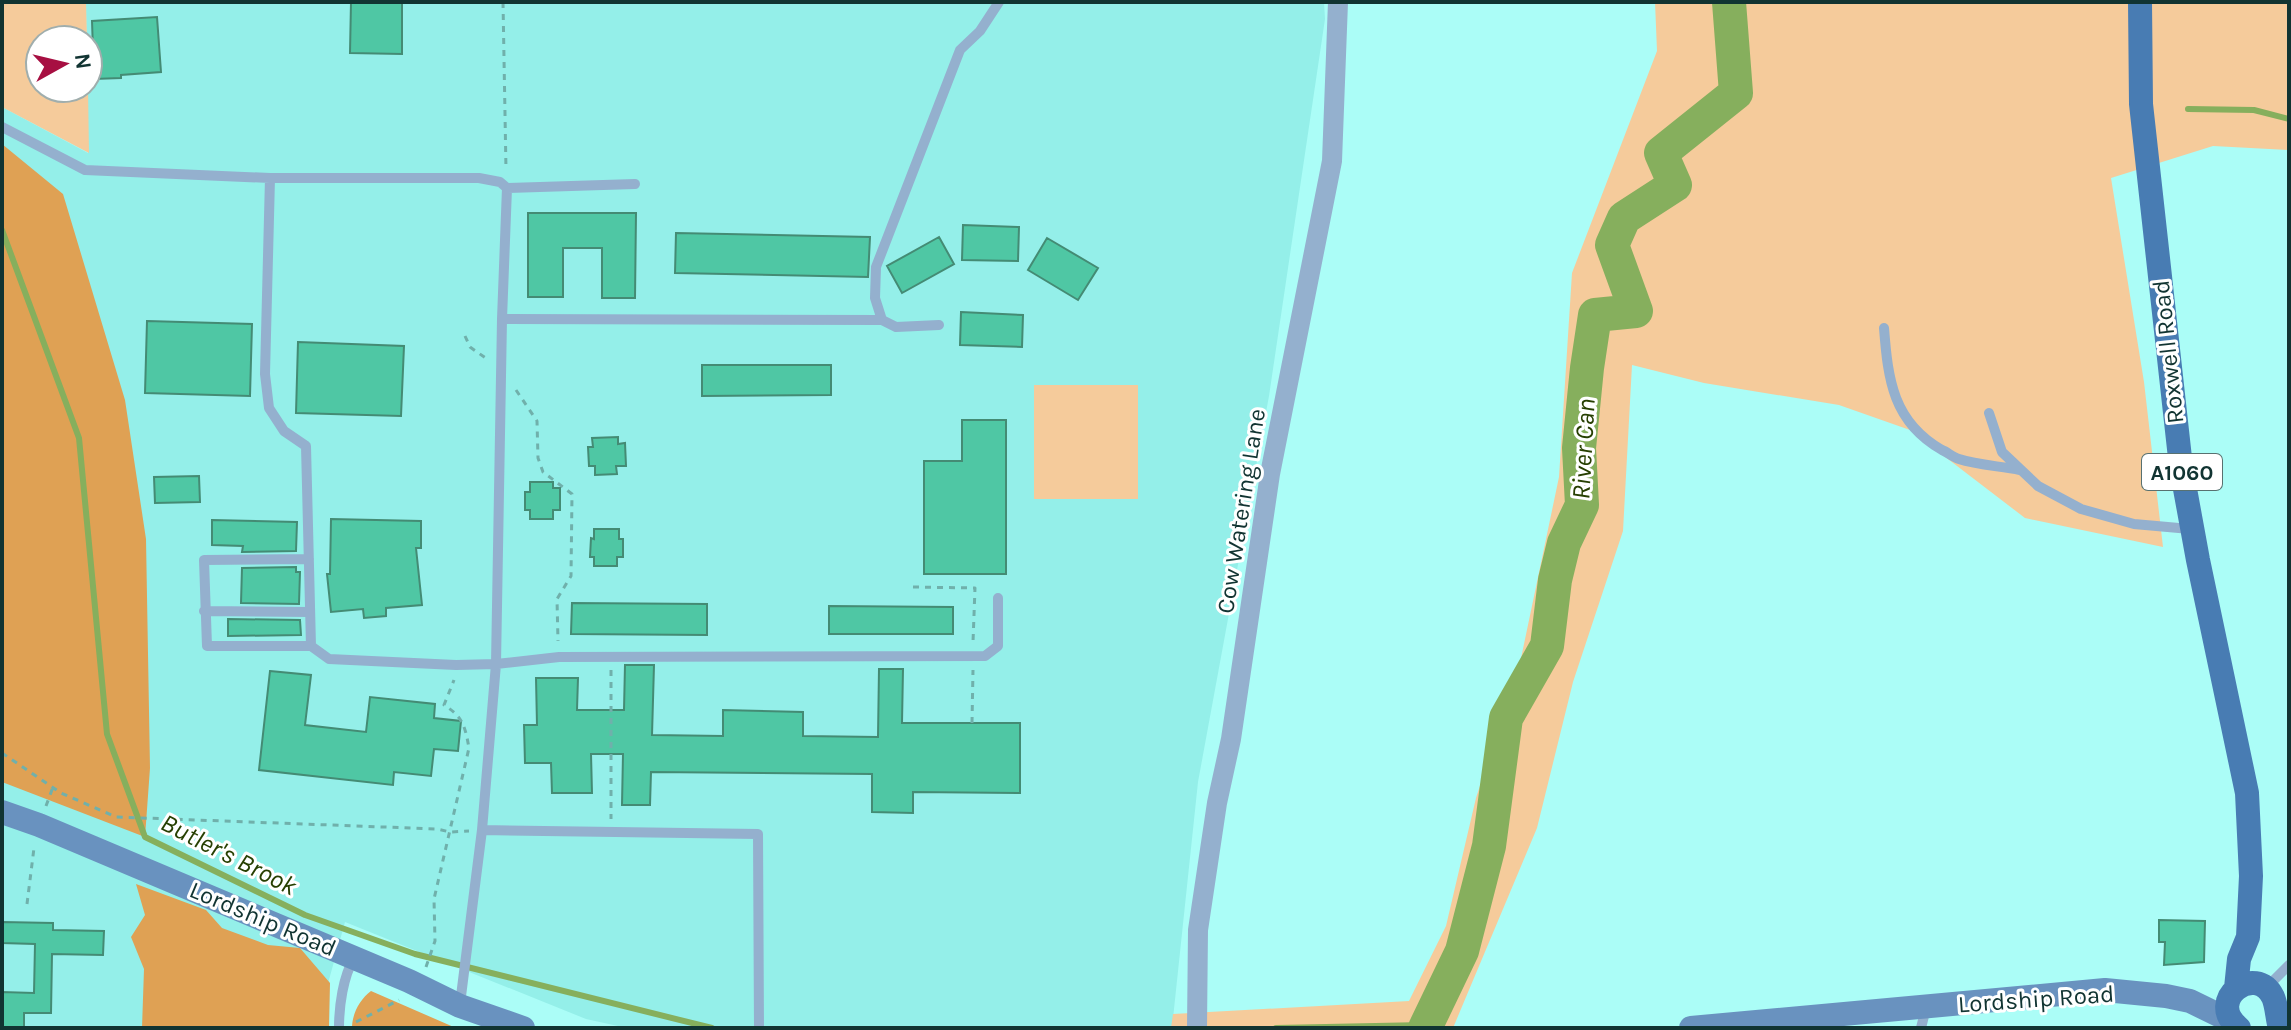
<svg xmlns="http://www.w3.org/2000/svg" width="2291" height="1030" font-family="Karla,sans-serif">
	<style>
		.built { fill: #94efe9 }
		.green { fill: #f5cb9b }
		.forest { fill: #dfa154 }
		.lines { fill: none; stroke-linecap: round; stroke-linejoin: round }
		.stream { stroke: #86af5d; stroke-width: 6 }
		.river { stroke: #86af5d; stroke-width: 34 }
		.building { fill: #4fc7a4; stroke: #448b74; stroke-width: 2 }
		.path { stroke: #70b0ab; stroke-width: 3; stroke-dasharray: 6 6; stroke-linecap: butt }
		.lane { stroke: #94b0ce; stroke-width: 10 }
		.street { stroke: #94b0ce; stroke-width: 20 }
		.secondary { stroke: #6992bf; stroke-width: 24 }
		.primary { stroke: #487cb3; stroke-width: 24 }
		.labels { text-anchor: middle; stroke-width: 6; stroke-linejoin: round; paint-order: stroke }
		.shield { fill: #fff; stroke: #587170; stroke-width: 2 }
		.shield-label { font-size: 22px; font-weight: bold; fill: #113432 }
		.street-label { font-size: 24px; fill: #113432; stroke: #fff }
		.water-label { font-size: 26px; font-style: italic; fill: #274002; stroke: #fff }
	</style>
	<rect width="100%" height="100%" fill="#abfdf7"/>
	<path class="built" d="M 86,2 L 1324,2 L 1325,19 L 1269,396 L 1198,782 L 1172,1028 L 627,1028 L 586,1019 L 345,922 L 322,1005 L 324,1028 L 2,1028 L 2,107 L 88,153 Z"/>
	<path class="green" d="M 2,2 L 86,2 L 87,40 L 40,40 L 40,88 L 88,88 L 89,153 L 2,107 Z
		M 1655,2 L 2289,2 L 2289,150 L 2213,146 L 2111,178 L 2144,382 L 2163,547 L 2025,518 L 1910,430 L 1839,405 L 1704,383 L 1632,365 L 1623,531 L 1573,682 L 1537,828 L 1453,1028 L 1171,1028 L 1173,1014 L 1409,1001 L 1446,926 L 1476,798 L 1520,663 L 1559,477 L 1572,273 L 1657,51 Z
		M 1034,385 L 1138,385 L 1138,499 L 1034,499 Z"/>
	<path class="forest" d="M 2,144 L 63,194 L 125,400 L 146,539 L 150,768 L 145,837 L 2,782 Z
		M 136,884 L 206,910 L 222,928 L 268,945 L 300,948 L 330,983 L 329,1028 L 142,1028 L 144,969 L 131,937 L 145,915 Z
		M 371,991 L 456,1028 L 352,1028 C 352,1014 360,999 371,991 Z"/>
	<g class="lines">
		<path class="stream" d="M 2188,109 L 2254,110 L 2289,119
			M 2,230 L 79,438 L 107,734 L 145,837 L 305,915 L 415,954 L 712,1028
			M 1276,1028 L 1425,1025"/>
		<path class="river" d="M 1425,1028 L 1462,951 L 1489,846 L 1506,718 L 1547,646 L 1555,580 L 1564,543 L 1582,505 L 1579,448 L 1587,368 L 1595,315 L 1636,311 L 1612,245 L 1624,218 L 1675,185 L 1661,153 L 1736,93 L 1729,2"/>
	</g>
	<path class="building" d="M 351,2 L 402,2 L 402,54 L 350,53 Z
		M 157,17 L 161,72 L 121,75 L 121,78 L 94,79 L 92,21 Z
		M 528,213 L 636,213 L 635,298 L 602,298 L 602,248 L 563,248 L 563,297 L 528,297 Z
		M 963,225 L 1019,227 L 1018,261 L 962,260 Z
		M 676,233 L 870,237 L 868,277 L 675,273 Z
		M 939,237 L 954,264 L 902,293 L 887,266 Z
		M 1047,238 L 1098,268 L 1078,300 L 1028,270 Z
		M 961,312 L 1023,315 L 1022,347 L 960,345 Z
		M 147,321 L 252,324 L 250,396 L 145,393 Z
		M 298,342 L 404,346 L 401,416 L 296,413 Z
		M 702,365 L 831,365 L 831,395 L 702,396 Z
		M 962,420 L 1006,420 L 1006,574 L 924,574 L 924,461 L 962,461 Z
		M 618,437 L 618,444 L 625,443 L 626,466 L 616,466 L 617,474 L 595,475 L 595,466 L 589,466 L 588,447 L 593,447 L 592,438 Z
		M 199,476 L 200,502 L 155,503 L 154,477 Z
		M 530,482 L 553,482 L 553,488 L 560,488 L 560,510 L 553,510 L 553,519 L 530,519 L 530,510 L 525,510 L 525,492 L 530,492 Z
		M 331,519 L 421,521 L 421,548 L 416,548 L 422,605 L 386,608 L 386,616 L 364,618 L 363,609 L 331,612 L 327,574 L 330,574 Z
		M 212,520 L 297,522 L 296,551 L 242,552 L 243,546 L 212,545 Z
		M 594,529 L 619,529 L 619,539 L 623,539 L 623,557 L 617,557 L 617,566 L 594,566 L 594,557 L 590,557 L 591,538 L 594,539 Z
		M 296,567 L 296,572 L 300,572 L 299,604 L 241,603 L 242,568 Z
		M 572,603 L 707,604 L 707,635 L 571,634 Z
		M 829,606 L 953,607 L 953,634 L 829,634 Z
		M 228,619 L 300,620 L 301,635 L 228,636 Z
		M 625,665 L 654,665 L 652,735 L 723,736 L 723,710 L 803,712 L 803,736 L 878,737 L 879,669 L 903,669 L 902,723 L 1020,723 L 1020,793 L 913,792 L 913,813 L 872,812 L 872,774 L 651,772 L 650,805 L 622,805 L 623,754 L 591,754 L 592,793 L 552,793 L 551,763 L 525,763 L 524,725 L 537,725 L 536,678 L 578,678 L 577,710 L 624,710 Z
		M 270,671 L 311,675 L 305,725 L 366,732 L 370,697 L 435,704 L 434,718 L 461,721 L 458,751 L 434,749 L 431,776 L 394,772 L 393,785 L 259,770 Z
		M 2159,920 L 2205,921 L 2204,962 L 2164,965 L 2165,942 L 2159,942 Z
		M 2,922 L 53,923 L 53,930 L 104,931 L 103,955 L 52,954 L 51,1013 L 24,1013 L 24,1028 L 2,1028 L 2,992 L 34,993 L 35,944 L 2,943 Z"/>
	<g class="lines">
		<path class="path" d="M 503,2 L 506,170
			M 465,336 L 470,347 L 487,359
			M 516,390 L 537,421 L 538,458 L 543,472 L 572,494 L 571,576 L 557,599 L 558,641
			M 913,587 L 975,588 L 973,642
			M 611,670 L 611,819
			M 972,723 L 973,670
			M 2,753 L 61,793 L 116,817 L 437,829 L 450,832 L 469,831
			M 46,806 L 53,787
			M 27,904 L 34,848
			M 426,967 L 435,941 L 434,899 L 469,748 C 465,726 463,717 444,705 L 454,680
			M 356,1022 L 399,1000"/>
		<path class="lane" d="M 2,127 L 85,170 L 270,178 L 479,178 L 500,182 L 507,188 L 635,184
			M 270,178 L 265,374 L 269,408 L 284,431 L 306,446 L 311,646
			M 502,319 L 882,320
			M 939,325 L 896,327 L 882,320 L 875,298 L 876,267 L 960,50 L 980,31 L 999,2
			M 1884,328 C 1888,380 1893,422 1942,450 C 1947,452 1953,457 1959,459 C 1977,465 2000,466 2020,470
			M 1989,413 L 2002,452 L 2038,486 L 2081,509 L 2134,524 L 2190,529
			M 309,559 L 204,560 L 207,646 L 311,646 L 329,659 L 456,665 L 496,664 L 559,657 L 985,656 L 998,646 L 998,598
			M 204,611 L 309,612
			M 482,830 L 758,834 L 759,1028
			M 2266,988 L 2289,965
			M 460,1004 L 482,830 L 496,664 L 502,319 L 507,188
			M 339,1028 C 339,1006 343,977 354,958
			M 1921,1028 L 1926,1008"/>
		<path class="street" d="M 1197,1028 L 1198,930 L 1217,803 L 1231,739 L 1270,474 L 1332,161 L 1338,2"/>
		<path class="secondary" d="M 2,812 L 39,825 L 409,981 L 460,1006 L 523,1028
			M 1691,1028 L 2105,990 L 2166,996 L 2190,1001 L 2231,1021"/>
		<path class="primary" d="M 2140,2 L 2141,104 L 2181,467 L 2198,560 L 2247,793 L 2251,876 L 2248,937 L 2239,959 L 2236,988
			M 2239,1028 C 2204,1000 2256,962 2273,997 C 2277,1006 2277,1018 2280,1028"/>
	</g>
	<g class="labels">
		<rect class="shield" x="2142" y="454" width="80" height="36" rx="6"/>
		<g class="shield-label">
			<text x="2182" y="480">A1060</text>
		</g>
		<g class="street-label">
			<text transform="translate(2168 352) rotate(-96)" y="8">Roxwell Road</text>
			<text transform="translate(1241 511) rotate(-81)" y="8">Cow Watering Lane</text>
			<text transform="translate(263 919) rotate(23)" y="8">Lordship Road</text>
			<text transform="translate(2036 999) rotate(-4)" y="8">Lordship Road</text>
		</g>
		<g class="water-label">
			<text transform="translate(1583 449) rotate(-87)" y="9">River Can</text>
			<text transform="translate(229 854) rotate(27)" y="9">Butler's Brook</text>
		</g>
	</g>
	<rect width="2291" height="1030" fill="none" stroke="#113432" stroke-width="8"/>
	<g transform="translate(64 64) rotate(82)"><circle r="38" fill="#ffffff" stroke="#a0aead" stroke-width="2"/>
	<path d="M0-6L14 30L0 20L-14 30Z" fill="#a70f42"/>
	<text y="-12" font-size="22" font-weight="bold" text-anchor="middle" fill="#113432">N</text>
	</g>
</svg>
